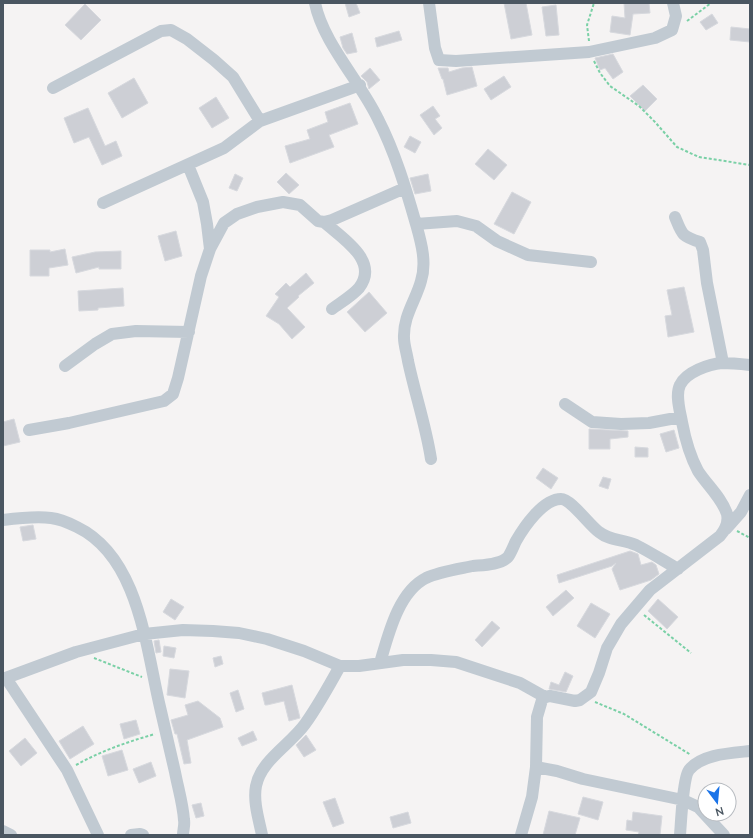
<svg xmlns="http://www.w3.org/2000/svg" width="753" height="838" font-family="'Nunito Sans',sans-serif">
	<style>
		.building { fill: #cdcfd5; stroke: #d7d9de }
		.lines { fill: none; stroke-linecap: round; stroke-linejoin: round }
		.path { stroke: #7ad0a6; stroke-width: 2; stroke-dasharray: 3 2; stroke-linecap: butt }
		.street { stroke: #c1cad2; stroke-width: 12 }
	</style>
	<rect width="100%" height="100%" fill="#f5f3f3"/>
	<path class="building" d="M 345,3 L 356,3 L 360,13 L 349,17 Z
		M 504,3 L 526,3 L 532,35 L 511,39 Z
		M 624,3 L 649,3 L 650,13 L 633,14 L 630,35 L 610,32 L 612,16 L 625,18 Z
		M 85,4 L 101,20 L 81,40 L 65,25 Z
		M 556,5 L 559,35 L 546,36 L 542,7 Z
		M 712,14 L 718,23 L 706,30 L 700,22 Z
		M 731,27 L 750,29 L 750,42 L 730,40 Z
		M 399,31 L 402,40 L 377,47 L 375,38 Z
		M 352,33 L 357,52 L 347,54 L 343,48 L 340,37 Z
		M 613,54 L 623,72 L 613,79 L 605,68 L 600,70 L 595,58 Z
		M 472,67 L 477,86 L 447,95 L 443,79 L 442,79 L 438,68 L 448,68 L 449,72 L 462,68 Z
		M 370,68 L 380,80 L 369,89 L 367,82 L 361,76 Z
		M 504,76 L 511,87 L 491,100 L 484,89 Z
		M 134,78 L 148,103 L 122,118 L 108,93 Z
		M 643,85 L 657,99 L 645,111 L 630,96 Z
		M 216,97 L 229,118 L 212,128 L 199,108 Z
		M 350,103 L 358,124 L 329,135 L 334,147 L 290,163 L 285,146 L 310,139 L 307,130 L 328,122 L 325,112 Z
		M 433,106 L 440,116 L 435,119 L 442,128 L 434,135 L 420,115 Z
		M 88,108 L 105,146 L 116,141 L 122,156 L 102,165 L 89,137 L 74,143 L 64,118 Z
		M 410,136 L 421,142 L 415,153 L 404,147 Z
		M 488,149 L 507,165 L 494,180 L 475,164 Z
		M 286,173 L 299,185 L 289,194 L 277,182 Z
		M 235,174 L 243,178 L 237,191 L 229,188 Z
		M 428,174 L 431,191 L 415,194 L 410,178 Z
		M 512,192 L 531,202 L 514,234 L 494,224 Z
		M 176,231 L 182,256 L 165,261 L 158,236 Z
		M 65,249 L 68,265 L 49,268 L 49,276 L 30,276 L 30,250 L 50,250 L 50,252 Z
		M 121,251 L 121,269 L 99,269 L 99,267 L 76,273 L 72,257 L 95,252 Z
		M 306,273 L 314,283 L 298,296 L 299,297 L 287,308 L 305,327 L 292,339 L 279,324 L 266,316 L 279,297 L 275,294 L 286,283 L 290,287 Z
		M 684,287 L 694,332 L 668,337 L 665,316 L 672,315 L 667,290 Z
		M 123,288 L 124,306 L 98,308 L 98,310 L 79,311 L 78,291 Z
		M 369,292 L 387,313 L 365,332 L 347,312 Z
		M 14,419 L 20,442 L 3,446 L 3,422 Z
		M 589,429 L 628,431 L 628,437 L 610,439 L 610,449 L 589,449 Z
		M 674,430 L 679,448 L 666,452 L 660,434 Z
		M 635,447 L 648,448 L 648,457 L 635,457 Z
		M 543,468 L 558,478 L 551,489 L 536,478 Z
		M 603,477 L 611,479 L 608,489 L 599,486 Z
		M 33,525 L 36,539 L 23,541 L 20,527 Z
		M 630,551 L 638,554 L 641,565 L 652,562 L 656,565 L 659,574 L 651,580 L 620,590 L 612,569 L 616,563 L 612,566 L 559,583 L 557,575 Z
		M 566,590 L 574,598 L 553,616 L 546,607 Z
		M 171,599 L 184,607 L 175,620 L 163,612 Z
		M 658,599 L 678,617 L 667,629 L 648,611 Z
		M 591,603 L 610,614 L 595,638 L 577,626 Z
		M 492,621 L 500,628 L 482,647 L 475,640 Z
		M 159,640 L 161,652 L 156,653 L 154,641 Z
		M 164,646 L 176,648 L 174,658 L 163,656 Z
		M 221,656 L 223,664 L 215,667 L 213,658 Z
		M 170,669 L 189,671 L 185,698 L 167,695 Z
		M 565,672 L 573,676 L 566,692 L 549,689 L 551,682 L 559,685 Z
		M 292,685 L 300,718 L 289,721 L 284,701 L 267,705 L 265,705 L 262,693 Z
		M 238,690 L 244,709 L 236,712 L 230,693 Z
		M 198,701 L 220,718 L 223,727 L 187,740 L 191,763 L 184,764 L 177,734 L 175,734 L 171,720 L 188,715 L 185,705 Z
		M 136,720 L 140,734 L 124,739 L 120,724 Z
		M 83,726 L 94,744 L 70,759 L 59,741 Z
		M 253,731 L 257,740 L 242,746 L 238,738 Z
		M 306,735 L 316,750 L 304,757 L 296,745 Z
		M 25,738 L 37,753 L 21,766 L 9,751 Z
		M 122,750 L 128,770 L 108,776 L 102,756 Z
		M 151,762 L 156,776 L 139,783 L 133,769 Z
		M 583,797 L 603,802 L 598,820 L 578,814 Z
		M 335,798 L 344,823 L 333,827 L 323,802 Z
		M 201,803 L 204,816 L 196,818 L 192,805 Z
		M 549,811 L 580,818 L 575,835 L 543,835 Z
		M 408,812 L 411,823 L 393,828 L 390,817 Z
		M 633,812 L 662,816 L 660,835 L 638,835 L 639,832 L 626,830 L 627,820 L 632,821 Z"/>
	<g class="lines">
		<path class="path" d="M 687,21 L 711,3
			M 589,41 L 587,25 L 594,3
			M 594,61 L 600,73 L 610,86 L 639,106 L 655,122 L 677,147 L 699,157 L 750,165
			M 737,531 L 750,538
			M 644,615 L 691,653
			M 94,658 L 142,677
			M 595,702 L 624,714 L 691,755
			M 76,765 C 101,751 127,742 155,734"/>
		<path class="street" d="M 315,3 C 323,43 360,81 378,119 C 395,152 406,189 416,224 C 421,242 427,262 421,281 C 416,300 403,316 404,338 C 404,345 407,354 408,361 C 415,394 426,426 431,459
			M 429,3 L 435,48 L 439,60 L 456,61 L 589,52 L 655,38 L 672,30 L 676,16 L 673,3
			M 53,88 L 161,31 L 171,30 L 187,39 L 214,60 L 233,77 L 260,121
			M 188,165 L 203,202 L 207,224 L 210,249
			M 103,203 L 224,148 L 260,121 L 360,85
			M 675,217 C 682,234 681,236 700,242 L 703,250 L 707,283 L 723,363
			M 324,222 C 342,238 380,261 359,288 C 352,296 340,303 332,309
			M 416,224 L 457,221 L 476,226 L 497,241 L 528,255 L 591,262
			M 65,366 L 95,344 L 112,334 L 136,331 L 189,332
			M 565,404 L 592,422 L 621,424 L 649,423 L 681,417
			M 29,430 L 69,423 L 164,401 L 173,394 L 178,378 L 201,276 L 210,249 L 224,223 L 237,214 L 257,207 L 283,202 L 300,205 L 318,221 L 324,222 L 332,220 L 405,188
			M 3,520 C 19,518 35,516 51,518 C 60,519 69,523 77,527 C 139,557 146,648 160,707 C 165,729 170,751 175,772 C 178,788 183,804 184,820 C 185,825 183,830 183,835
			M 726,529 L 741,512 L 750,495
			M 380,663 C 388,636 398,592 426,578 C 439,572 459,569 473,566 C 483,565 500,565 508,557 C 511,553 514,545 516,541 C 524,527 543,499 561,499 C 571,499 590,526 599,532 C 610,541 623,539 636,545 C 650,552 664,561 678,569
			M 6,678 L 67,770 L 98,835
			M 3,679 L 76,652 L 144,634 L 183,630 L 213,631 L 239,633 L 267,639 L 304,651 L 340,666 L 359,666 L 403,660 L 431,660 L 456,662 L 520,683 L 545,697
			M 536,767 L 557,771 L 583,779 L 683,800 L 698,807 L 724,835
			M 3,831 L 11,835
			M 131,835 L 140,834 L 143,835
			M 262,835 C 259,820 253,802 256,786 C 261,760 290,745 305,724 C 318,706 329,686 340,666
			M 521,835 L 532,797 L 536,767 L 537,717 L 542,700 L 545,697 L 550,696 L 575,701 L 580,700 L 591,692 L 599,673 L 607,648 L 621,624 L 650,590 L 720,536 C 725,530 729,523 727,514 C 722,498 707,485 698,471 C 690,456 685,438 682,422 C 680,411 675,395 680,385 C 686,372 709,364 722,363 C 731,363 741,364 750,365
			M 680,835 C 681,823 683,778 689,770 C 702,754 731,753 750,751"/>
	</g>
	<rect width="753" height="838" fill="none" stroke="#4a5661" stroke-width="8"/>
	<g transform="translate(717 802) rotate(164)"><circle r="19" fill="#ffffff" stroke="#b7bbc0"/>
	<path d="M0-3L7 15L0 10L-7 15Z" fill="#1a73e8"/>
	<text y="-6" font-size="11" font-weight="bold" text-anchor="middle" fill="#4a5661">N</text>
	</g>
</svg>
